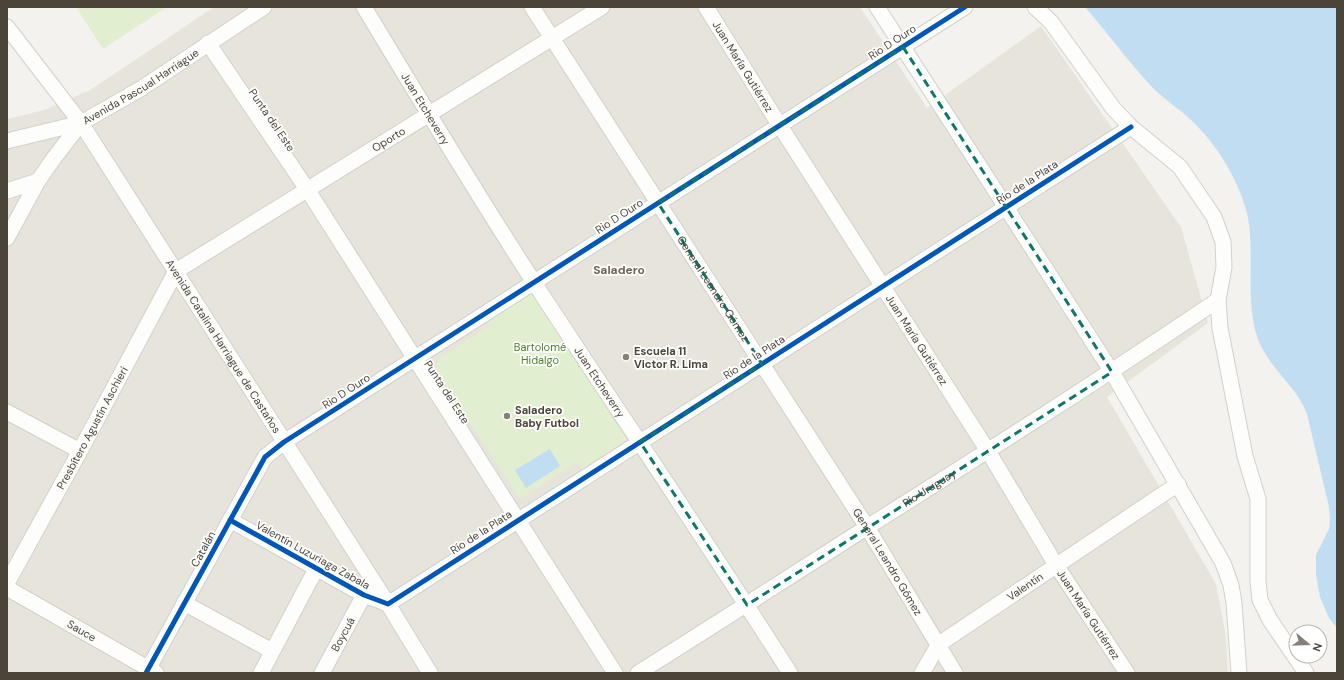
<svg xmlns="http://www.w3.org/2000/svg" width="1344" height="680" font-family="'DM Sans',sans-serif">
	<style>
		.residential { fill: #e7e4dc }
		.green { fill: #e1eecf }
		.water { fill: #c0ddf1 }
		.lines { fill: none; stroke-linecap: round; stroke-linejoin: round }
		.minor-casing { stroke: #d2d0cb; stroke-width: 17 }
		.minor { stroke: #fdfdfc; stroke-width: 15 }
		.cycleway-casing { stroke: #fff; stroke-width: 8 }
		.cycleway { stroke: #0057b8; stroke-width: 5 }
		.marked { fill: none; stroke: #0f766e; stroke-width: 3; stroke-dasharray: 8 5; stroke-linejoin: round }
		.poi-dot { fill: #868178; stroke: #fff; stroke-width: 1.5 }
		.labels { text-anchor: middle; stroke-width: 3.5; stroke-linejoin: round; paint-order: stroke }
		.street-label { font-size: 11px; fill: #4b4439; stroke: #fff }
		.park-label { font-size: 11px; fill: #4a7f2a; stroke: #fff }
		.poi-label { font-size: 11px; font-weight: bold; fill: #4b4439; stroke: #fff; text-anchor: start }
		.neighbourhood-label { font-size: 12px; font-weight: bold; fill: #6e6250; stroke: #fff }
	</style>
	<rect width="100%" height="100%" fill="#f4f2ee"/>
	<path class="residential" d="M 214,7 L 860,7 L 927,108 L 1041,26 L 1181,227 L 1208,323 L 1107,397 L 1216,584 L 1226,637 L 1228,673 L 7,673 L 7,119 L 44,110 L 90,90 Z"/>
	<path class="green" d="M 76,7 L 167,7 L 103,49 Z
		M 526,293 L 536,296 L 628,438 L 582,469 L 577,462 L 520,499 L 436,371 L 437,360 L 489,326 L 485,321 Z"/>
	<path class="water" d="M 1085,7 L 1337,7 L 1337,628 L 1329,618 L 1320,597 L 1316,575 L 1316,555 L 1329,529 L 1330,519 L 1329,507 L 1307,414 C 1296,385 1269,369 1258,339 C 1244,300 1256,253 1247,213 C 1239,182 1219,148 1196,125 C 1183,111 1166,101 1153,88 C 1128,62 1108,33 1085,7 Z
		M 550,449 L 560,466 L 526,488 L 515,470 Z"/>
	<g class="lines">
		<g class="minor-casing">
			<g id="minor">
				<path id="s1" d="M 364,7 C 420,100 476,193 535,284 C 620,414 707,542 790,673"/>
				<path id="s2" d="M 532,7 L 867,527 L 955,673"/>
				<path id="s3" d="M 706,7 L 780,126 L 988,451 L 1056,565 L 1127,673"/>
				<path d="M 877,7 L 1112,372 L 1223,563 L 1231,585 L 1234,603 L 1239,673"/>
				<path d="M 1035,7 L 1051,22 L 1113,108 L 1131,127 L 1180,167 L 1214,217 L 1223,242 L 1224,267 L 1218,300 L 1220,328 L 1245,456 L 1258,499 L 1258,581 L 1260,600 L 1270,620 L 1306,673"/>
				<path id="s4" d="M 7,27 L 81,123 L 388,604 L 430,673"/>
				<path d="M 208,43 L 307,189 L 615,673"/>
				<path id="s5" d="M 7,141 L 81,123 L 142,88 L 264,7"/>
				<path d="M 7,191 L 38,181"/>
				<path d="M 7,238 L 38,181 L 54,158 L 81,123"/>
				<path d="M 7,412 L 80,451"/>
				<path d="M 230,520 L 364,595 L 388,604 L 1131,127"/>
				<path id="s6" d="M 7,583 L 80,451 L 176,271 L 602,7"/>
				<path id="s7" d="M 7,588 L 156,673"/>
				<path d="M 184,603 L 272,651"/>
				<path d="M 146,673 L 265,457 L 284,442 L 965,7"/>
				<path d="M 261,673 L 316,569"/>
				<path id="s8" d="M 322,673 L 364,595"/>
				<path id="s9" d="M 638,673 C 715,625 792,575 869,526 C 986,452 1103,378 1218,300"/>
				<path id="s10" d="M 922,673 L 939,644 L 1178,484"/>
			</g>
		</g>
		<use href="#minor" class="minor"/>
		<g class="cycleway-casing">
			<path id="cycleway" d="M 230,520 L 364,595 L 388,604 L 1131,127
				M 146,673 L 265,457 L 284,442 L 965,7"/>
		</g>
		<use href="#cycleway" class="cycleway"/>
	</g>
	<path class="marked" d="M 903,47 L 1112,372 L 747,605 L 640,442 L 762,364 L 658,203 Z"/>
	<g class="poi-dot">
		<circle cx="626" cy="357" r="4"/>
		<circle cx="507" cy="416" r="4"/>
	</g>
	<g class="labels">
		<g class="street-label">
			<text transform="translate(892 42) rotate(-33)" y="4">Rio D Ouro</text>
			<text dy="4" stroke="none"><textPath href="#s3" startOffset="70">Juan María Gutiérrez</textPath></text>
			<text dy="4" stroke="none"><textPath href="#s5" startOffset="146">Avenida Pascual Harriague</textPath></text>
			<text dy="4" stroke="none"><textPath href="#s1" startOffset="119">Juan Etcheverry</textPath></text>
			<text transform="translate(272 120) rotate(56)" y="4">Punta del Este</text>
			<text dy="4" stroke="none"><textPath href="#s6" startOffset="605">Oporto</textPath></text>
			<text transform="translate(1027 182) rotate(-33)" y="4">Río de la Plata</text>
			<text transform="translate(619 216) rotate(-33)" y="4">Rio D Ouro</text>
			<text dy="4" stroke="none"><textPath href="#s2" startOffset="335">General Leandro Gómez</textPath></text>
			<text dy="4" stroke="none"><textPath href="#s3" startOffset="394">Juan María Gutiérrez</textPath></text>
			<text dy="4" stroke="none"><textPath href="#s4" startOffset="386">Avenida Catalina Harriague de Castaños</textPath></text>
			<text transform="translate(754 357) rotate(-33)" y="4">Río de la Plata</text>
			<text dy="4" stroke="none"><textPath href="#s1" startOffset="443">Juan Etcheverry</textPath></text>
			<text transform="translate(346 391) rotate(-33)" y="4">Rio D Ouro</text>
			<text transform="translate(447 392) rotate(57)" y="4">Punta del Este</text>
			<text dy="4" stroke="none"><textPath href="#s6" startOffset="177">Presbítero Agustín Aschieri</textPath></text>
			<text dy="4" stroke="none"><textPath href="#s9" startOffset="345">Río Uruguay</textPath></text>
			<text transform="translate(481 532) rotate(-33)" y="4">Río de la Plata</text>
			<text transform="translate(203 549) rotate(-61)" y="4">Catalán</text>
			<text transform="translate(313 555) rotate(29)" y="4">Valentín Luzuriaga Zabala</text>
			<text dy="4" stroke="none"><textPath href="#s2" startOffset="659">General Leandro Gómez</textPath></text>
			<text dy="4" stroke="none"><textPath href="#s10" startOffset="137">Valentín</textPath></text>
			<text dy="4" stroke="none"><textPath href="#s3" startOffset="718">Juan María Gutiérrez</textPath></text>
			<text dy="4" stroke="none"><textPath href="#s7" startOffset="86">Sauce</textPath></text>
			<text dy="4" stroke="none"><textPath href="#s8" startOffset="44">Boycuá</textPath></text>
		</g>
		<g class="park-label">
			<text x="540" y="351">Bartolomé<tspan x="540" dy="13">Hidalgo</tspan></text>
		</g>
		<g class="poi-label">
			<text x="634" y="355">Escuela 11<tspan x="634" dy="13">Victor R. Lima</tspan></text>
			<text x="515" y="414">Saladero<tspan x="515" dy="13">Baby Futbol</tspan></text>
		</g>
		<g class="neighbourhood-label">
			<text x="619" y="274">Saladero</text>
		</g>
	</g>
	<rect width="1344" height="680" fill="none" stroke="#4b4439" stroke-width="16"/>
	<g transform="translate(1308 644) rotate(109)"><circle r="19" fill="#ffffff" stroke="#b7b4b0"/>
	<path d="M0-3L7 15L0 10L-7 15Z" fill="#868178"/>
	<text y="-6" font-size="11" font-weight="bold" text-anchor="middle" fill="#4b4439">N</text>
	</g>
</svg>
